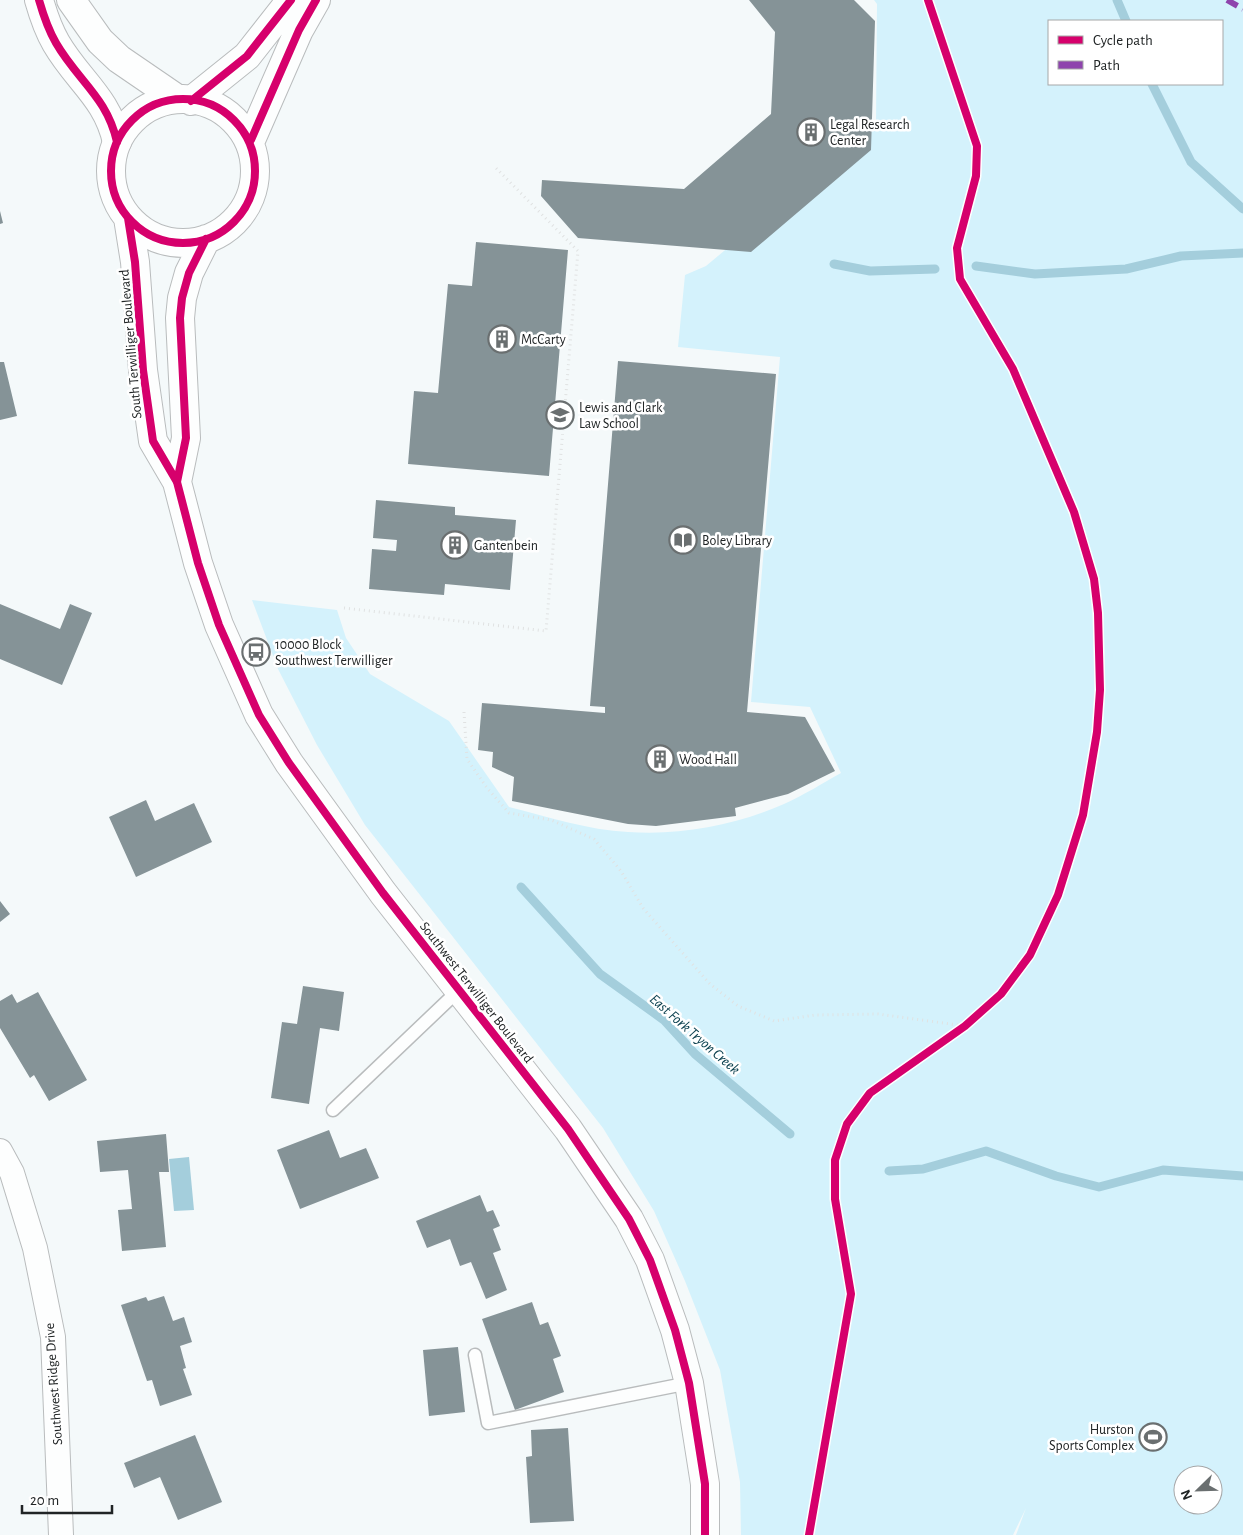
<svg xmlns="http://www.w3.org/2000/svg" width="1243" height="1535" font-family="'Alegreya Sans',sans-serif">
	<style>
		.green { fill: #d4f2fc; fill-rule: evenodd }
		.water { fill: #a4cedc }
		.lines { fill: none; stroke-linecap: round; stroke-linejoin: round }
		.stream { stroke: #a4cedc; stroke-width: 9 }
		.building { fill: #859397 }
		.service-casing { stroke: #b9bcbd; stroke-width: 15 }
		.minor-casing { stroke: #b9bcbd; stroke-width: 26 }
		.tertiary-casing { stroke: #b9bcbd; stroke-width: 30 }
		.secondary-casing { stroke: #b9bcbd; stroke-width: 30 }
		.path { stroke: #e0e2e2; stroke-width: 3; stroke-dasharray: 1 4; stroke-linecap: butt }
		.service { stroke: #fdfefe; stroke-width: 12 }
		.minor { stroke: #fdfefe; stroke-width: 24 }
		.tertiary { stroke: #fdfefe; stroke-width: 28 }
		.secondary { stroke: #fdfefe; stroke-width: 28 }
		.quiet { stroke: #8e44ad; stroke-width: 6; stroke-dasharray: 12 6; stroke-linecap: butt }
		.cycleway-casing { stroke: #fff; stroke-width: 11 }
		.cycleway { stroke: #d6006c; stroke-width: 8 }
		.labels { text-anchor: middle; stroke-width: 5; stroke-linejoin: round; paint-order: stroke }
		.poi-label { font-size: 14px; fill: #202425; stroke: #fff; text-anchor: start }
		.street-label { font-size: 14px; fill: #202425; stroke: #fff }
		.water-label { font-size: 15px; font-style: italic; fill: #0d4250; stroke: #fff }
	</style>
	<rect width="100%" height="100%" fill="#f4f9fa"/>
	<path class="green" d="M 874,0 L 1243,0 L 1243,1535 L 1016,1535 L 1026,1508 L 1013,1535 L 741,1535 L 740,1482 L 720,1370 L 685,1281 L 654,1211 L 603,1128 L 365,825 L 317,745 L 278,669 L 252,600 L 337,610 L 346,638 L 370,674 L 449,721 L 509,807 C 548,817 588,830 628,832 C 680,836 737,825 784,804 C 804,795 823,783 841,773 L 810,707 L 751,702 L 780,357 L 678,347 L 685,275 L 706,266 L 876,124 L 877,4 ZM 1049,21 L 1222,21 L 1222,84 L 1049,84 ZM 1183,1475 L 1213,1475 L 1213,1505 L 1183,1505 Z"/>
	<path class="water" d="M 189,1157 L 194,1210 L 174,1211 L 169,1159 Z"/>
	<g class="lines">
		<path class="stream" d="M 1117,0 L 1126,21
			M 1152,84 L 1191,162 L 1243,209
			M 834,264 L 870,271 L 935,269
			M 976,266 L 1035,274 L 1126,269 L 1181,256 L 1243,253
			M 521,887 L 600,974 L 664,1020 L 695,1054 L 790,1134
			M 889,1171 L 923,1169 L 986,1151 L 1056,1176 L 1099,1187 L 1163,1170 L 1243,1176"/>
	</g>
	<path class="building" d="M 749,0 L 854,0 L 875,21 L 871,150 L 751,252 L 578,238 L 541,196 L 542,180 L 684,189 L 771,114 L 775,32 Z
		M 0,211 L 3,223 L 0,224 Z
		M 476,242 L 568,250 L 549,476 L 408,464 L 414,391 L 438,393 L 448,284 L 472,286 Z
		M 618,361 L 776,374 L 747,712 L 805,717 L 835,771 L 788,794 L 735,808 L 736,816 L 656,826 L 628,824 L 512,801 L 514,777 L 492,767 L 493,752 L 478,750 L 482,703 L 605,713 L 605,707 L 590,706 Z
		M 0,362 L 4,362 L 17,416 L 0,420 Z
		M 376,500 L 455,507 L 455,515 L 516,520 L 510,590 L 445,584 L 444,595 L 369,589 L 372,549 L 396,551 L 397,540 L 373,538 Z
		M 0,604 L 60,629 L 70,604 L 92,613 L 62,685 L 0,659 Z
		M 146,800 L 155,821 L 194,803 L 212,842 L 136,877 L 109,817 Z
		M 0,901 L 10,914 L 0,922 Z
		M 303,986 L 344,992 L 339,1031 L 320,1028 L 309,1104 L 271,1098 L 282,1022 L 297,1024 Z
		M 38,992 L 87,1080 L 49,1101 L 34,1075 L 30,1078 L 0,1028 L 0,1001 L 12,994 L 17,1003 Z
		M 329,1130 L 340,1158 L 366,1148 L 379,1178 L 300,1209 L 277,1150 Z
		M 166,1134 L 169,1172 L 159,1172 L 166,1247 L 122,1251 L 118,1210 L 132,1209 L 128,1170 L 100,1172 L 97,1141 Z
		M 480,1195 L 487,1212 L 493,1210 L 500,1226 L 493,1229 L 501,1250 L 493,1253 L 507,1290 L 486,1299 L 471,1262 L 460,1266 L 450,1239 L 427,1248 L 416,1221 Z
		M 164,1296 L 173,1321 L 184,1317 L 192,1342 L 180,1346 L 186,1368 L 183,1369 L 192,1395 L 160,1406 L 152,1380 L 147,1381 L 121,1305 L 146,1297 L 148,1301 Z
		M 532,1302 L 540,1325 L 548,1322 L 561,1356 L 553,1359 L 564,1392 L 515,1410 L 482,1319 Z
		M 458,1347 L 465,1412 L 429,1416 L 423,1350 Z
		M 568,1428 L 574,1521 L 530,1523 L 526,1457 L 532,1456 L 531,1430 Z
		M 195,1435 L 222,1502 L 178,1520 L 160,1477 L 134,1488 L 124,1463 Z"/>
	<g class="lines">
		<g class="service-casing">
			<path id="service" d="M 333,1110 L 460,989
				M 475,1355 L 488,1423 L 689,1383"/>
		</g>
		<g class="minor-casing">
			<path id="minor" d="M 0,1151 L 12,1173 L 35,1248 L 53,1337 L 61,1535"/>
		</g>
		<g class="tertiary-casing">
			<path id="tertiary" d="M 39,0 C 43,14 49,31 56,43 C 78,81 107,97 117,142
				M 71,0 L 100,41 L 119,59 L 176,98"/>
		</g>
		<g class="secondary-casing">
			<path id="secondary" d="M111 171a72 72 0 1 1 144 0a72 72 0 1 1-144 0Z
				M 191,101 L 247,56 L 291,0
				M 251,140 L 299,30 L 316,0
				M 128,218 L 135,262 L 143,370 L 153,441 L 177,482 L 198,563 L 219,625 L 259,715 L 289,763 L 383,893 L 568,1129 L 629,1219 L 650,1260 L 675,1330 L 689,1383 L 705,1484 L 705,1535
				M 177,482 L 186,438 L 180,318 L 182,298 L 189,273 L 206,239"/>
		</g>
		<path class="path" d="M 344,608 L 546,631 L 578,251 L 494,166
			M 464,712 L 467,759 L 487,788 L 509,813 L 551,820 L 594,839 L 621,871 L 643,908 L 710,984 L 738,1006 L 774,1021 L 815,1015 L 878,1014 L 965,1026"/>
		<use href="#service" class="service"/>
		<use href="#minor" class="minor"/>
		<use href="#tertiary" class="tertiary"/>
		<use href="#secondary" class="secondary"/>
		<path class="quiet" d="M 1227,0 L 1243,9"/>
		<g class="cycleway-casing">
			<path id="cycleway" d="M 39,0 C 43,14 49,31 56,43 C 78,81 107,97 117,142
				M111 171a72 72 0 1 1 144 0a72 72 0 1 1-144 0Z
				M 191,101 L 247,56 L 291,0
				M 251,140 L 299,30 L 316,0
				M 128,218 L 135,262 L 143,370 L 153,441 L 177,482 L 198,563 L 219,625 L 259,715 L 289,763 L 383,893 L 568,1129 L 629,1219 L 650,1260 L 675,1330 L 689,1383 L 705,1484 L 705,1535
				M 177,482 L 186,438 L 180,318 L 182,298 L 189,273 L 206,239
				M 809,1535 L 851,1294 L 835,1199 L 835,1160 L 847,1124 L 870,1093 L 965,1026 L 1001,994 L 1030,955 L 1058,895 L 1083,815 L 1097,732 L 1100,690 L 1098,613 L 1094,579 L 1074,512 L 1013,369 L 960,279 L 957,248 L 976,176 L 977,146 L 928,0"/>
		</g>
		<use href="#cycleway" class="cycleway"/>
	</g>
	<defs>
		<g id="building-ring" transform="scale(1.4375)"><circle r="9.5" fill="#fff" stroke="#6a6f70" stroke-width="1.5"/><path d="M-4-6H4V6H1V3H-1V6H-4ZM-2.5-4.3h1.7v1.8h-1.7ZM.8-4.3h1.7v1.8H.8ZM-2.5-1h1.7V.8h-1.7ZM.8-1h1.7V.8H.8Z" fill="#6a6f70"/></g>
		<g id="university-ring" transform="scale(1.4375)"><circle r="9.5" fill="#fff" stroke="#6a6f70" stroke-width="1.5"/><path d="M0-5L7-2L0 1L-7-2ZM-4 1L0 2.5L4 1V4Q0 6-4 4Z" fill="#6a6f70"/></g>
		<g id="library-ring" transform="scale(1.4375)"><circle r="9.5" fill="#fff" stroke="#6a6f70" stroke-width="1.5"/><path d="M-6-4Q-3-5.5-.7-3.5V5Q-3 3-6 4ZM6-4Q3-5.5 .7-3.5V5Q3 3 6 4Z" fill="#6a6f70"/></g>
		<g id="bus-ring" transform="scale(1.4375)"><circle r="9.5" fill="#fff" stroke="#6a6f70" stroke-width="1.5"/><path d="M-5-6H5V4H4V6H2V4H-2V6H-4V4H-5ZM-3.5-4V0h7V-4ZM-3.5 1.2v1.5H-2V1.2ZM2 1.2v1.5H3.5V1.2Z" fill="#6a6f70"/></g>
		<g id="stadium-ring" transform="scale(1.4375)"><circle r="9.5" fill="#fff" stroke="#6a6f70" stroke-width="1.5"/><path d="M0-5a6.5 5 0 1 0 0 10a6.5 5 0 1 0 0-10ZM-3.5-1.8h7v3.6h-7Z" fill="#6a6f70"/></g>
	</defs>
	<g fill-rule="evenodd">
		<use href="#building-ring" x="811" y="132"/>
		<use href="#building-ring" x="502" y="339"/>
		<use href="#university-ring" x="560" y="415"/>
		<use href="#library-ring" x="683" y="540"/>
		<use href="#building-ring" x="455" y="545"/>
		<use href="#bus-ring" x="256" y="652"/>
		<use href="#building-ring" x="660" y="759"/>
		<use href="#stadium-ring" x="1153" y="1437"/>
	</g>
	<g class="labels">
		<g class="poi-label">
			<text x="830" y="129">Legal Research<tspan x="830" dy="16">Center</tspan></text>
			<text x="521" y="344">McCarty</text>
			<text x="579" y="412">Lewis and Clark<tspan x="579" dy="16">Law School</tspan></text>
			<text x="702" y="545">Boley Library</text>
			<text x="474" y="550">Gantenbein</text>
			<text x="275" y="649">10000 Block<tspan x="275" dy="16">Southwest Terwilliger</tspan></text>
			<text x="679" y="764">Wood Hall</text>
			<text x="1134" y="1434" text-anchor="end">Hurston<tspan x="1134" dy="16">Sports Complex</tspan></text>
		</g>
		<g class="street-label">
			<text transform="translate(130 344) rotate(-95)" y="5">South Terwilliger Boulevard</text>
			<text transform="translate(477 992) rotate(52)" y="5">Southwest Terwilliger Boulevard</text>
			<text transform="translate(53 1384) rotate(-94)" y="5">Southwest Ridge Drive</text>
		</g>
		<g class="water-label">
			<text transform="translate(695 1034) rotate(41)" y="5">East Fork Tryon Creek</text>
		</g>
	</g>
	<rect x="1048" y="20" width="175" height="65" fill="#ffffff" stroke="#a6a7a8"/>
	<rect x="1058" y="36" width="25" height="8" fill="#d6006c" stroke="#a6a7a8"/>
	<text x="1093" y="45" font-size="15" fill="#202425">Cycle path</text>
	<rect x="1058" y="61" width="25" height="8" fill="#8e44ad" stroke="#a6a7a8"/>
	<text x="1093" y="70" font-size="15" fill="#202425">Path</text>
	<g transform="translate(1198 1490) rotate(247)"><circle r="24" fill="#ffffff" stroke="#a6a7a8"/>
	<path d="M0-4L9 19L0 12L-9 19Z" fill="#6a6f70"/>
	<text y="-8" font-size="14" font-weight="bold" text-anchor="middle" fill="#202425">N</text>
	</g>
	<path d="M22 1505v8h90v-8" fill="none" stroke="#202425" stroke-width="2.5"/>
	<text x="30" y="1505" font-size="15" fill="#202425" stroke="#ffffff" stroke-width="4" paint-order="stroke">20 m</text>
</svg>
